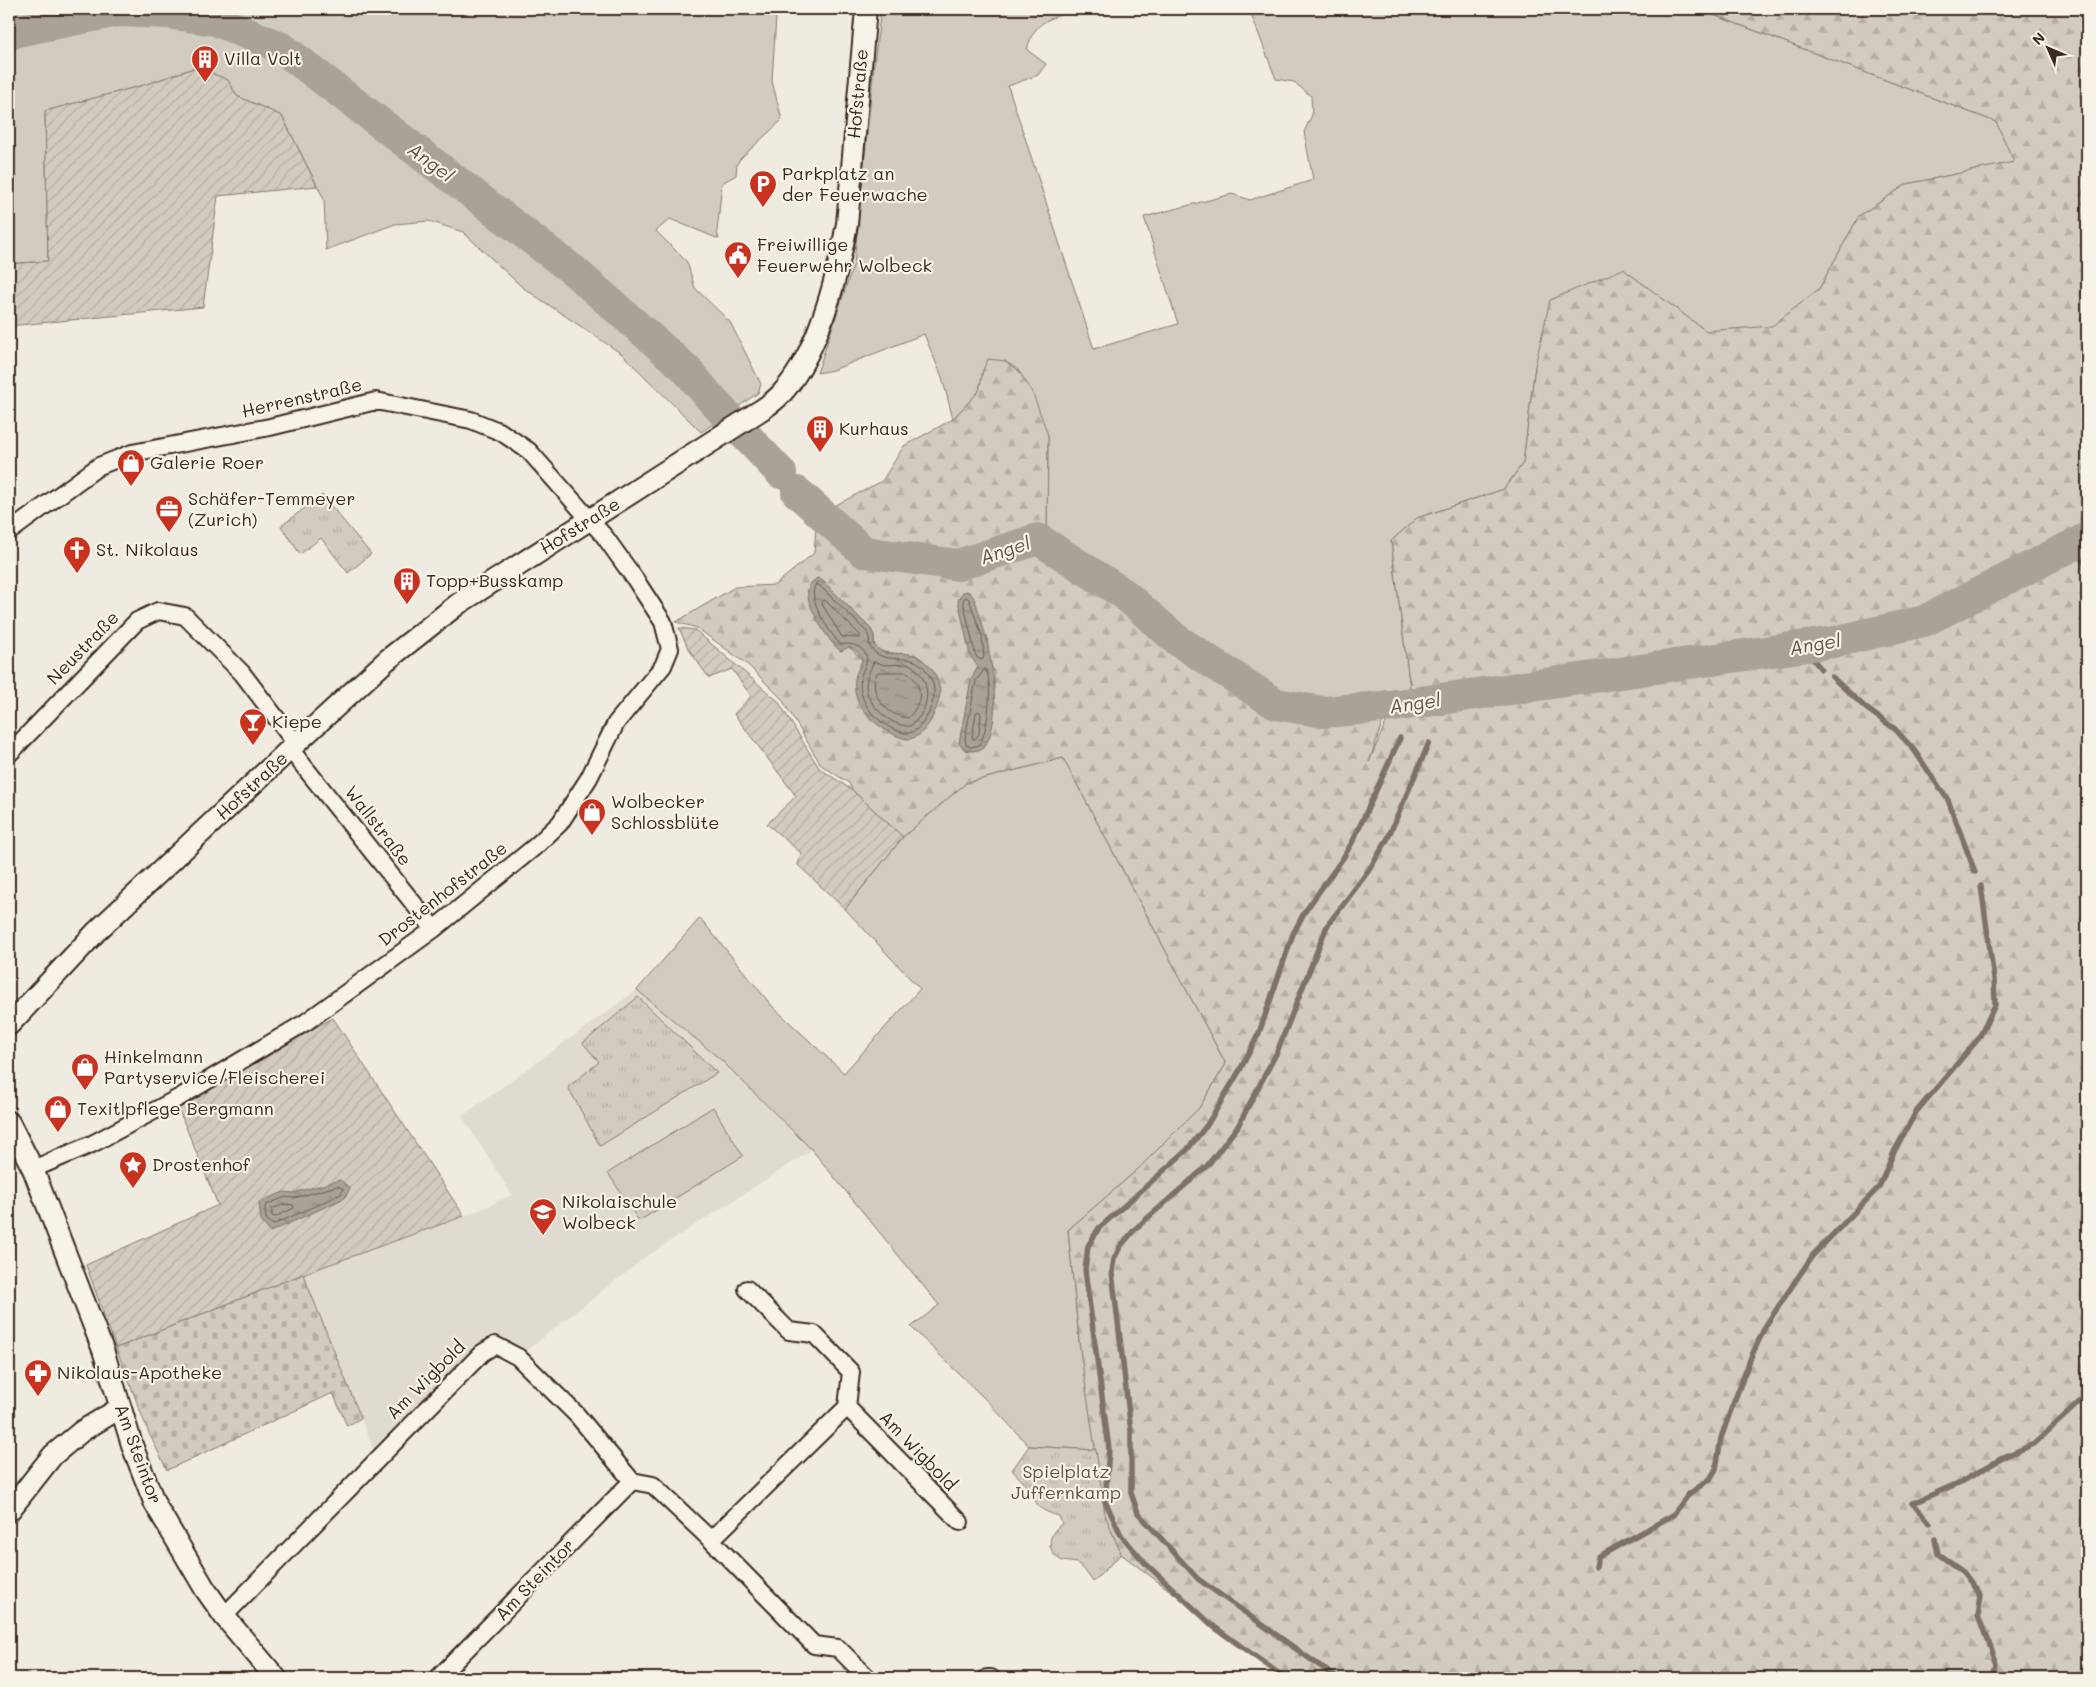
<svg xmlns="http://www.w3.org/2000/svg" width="2096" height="1687" font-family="Mali,sans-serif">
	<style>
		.built { fill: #e0dbd0 }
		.grass { fill: #d1cbc0; stroke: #867a6f }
		.forest { fill: url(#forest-firs); stroke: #867a6f; fill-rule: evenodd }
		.cemetery { fill: url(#cemetery-stones); stroke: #867a6f }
		.park { fill: url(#park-tufts); stroke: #867a6f }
		.garden { fill: url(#garden-furrows); stroke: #867a6f }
		.water { fill: url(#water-ripples); stroke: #7e7266 }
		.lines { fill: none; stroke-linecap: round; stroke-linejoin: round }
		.shore { stroke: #675a4e; stroke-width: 1 }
		.stream { stroke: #7e7266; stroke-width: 5.5 }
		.river { stroke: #aaa296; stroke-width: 32 }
		.minor-casing { stroke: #3b2a1e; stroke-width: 20 }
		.tertiary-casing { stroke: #3b2a1e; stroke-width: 24 }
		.minor { stroke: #f7f3e8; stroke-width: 16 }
		.tertiary { stroke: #f7f3e8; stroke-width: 20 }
		.labels { text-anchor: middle; stroke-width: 4.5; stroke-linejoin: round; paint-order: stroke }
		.poi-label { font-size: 18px; fill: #3b2a1e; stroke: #f7f3e8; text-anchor: start }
		.street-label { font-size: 18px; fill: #3b2a1e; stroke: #f7f3e8 }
		.park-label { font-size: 18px; fill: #605246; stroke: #f7f3e8 }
		.water-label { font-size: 19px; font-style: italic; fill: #625448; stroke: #f7f3e8 }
	</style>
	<defs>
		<pattern id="forest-firs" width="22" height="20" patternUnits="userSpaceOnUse" patternTransform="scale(1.25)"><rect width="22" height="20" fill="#d1cbc0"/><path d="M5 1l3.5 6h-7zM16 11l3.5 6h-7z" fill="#b4aea5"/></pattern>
		<pattern id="cemetery-stones" width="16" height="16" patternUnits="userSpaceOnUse" patternTransform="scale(1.25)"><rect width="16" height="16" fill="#d1cbc0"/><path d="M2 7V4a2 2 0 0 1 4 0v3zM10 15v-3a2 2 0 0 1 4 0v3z" fill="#b4aea5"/></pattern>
		<pattern id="park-tufts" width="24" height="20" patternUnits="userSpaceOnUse" patternTransform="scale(1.25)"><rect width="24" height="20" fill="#d1cbc0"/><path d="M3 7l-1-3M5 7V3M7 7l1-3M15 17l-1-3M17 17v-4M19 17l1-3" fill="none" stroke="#b4aea5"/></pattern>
		<pattern id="garden-furrows" width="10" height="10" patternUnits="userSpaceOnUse" patternTransform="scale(1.25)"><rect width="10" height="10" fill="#d1cbc0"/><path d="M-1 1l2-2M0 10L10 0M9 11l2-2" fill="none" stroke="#b4aea5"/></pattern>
		<pattern id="water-ripples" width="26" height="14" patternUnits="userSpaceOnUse" patternTransform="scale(1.25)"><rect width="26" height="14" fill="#aaa296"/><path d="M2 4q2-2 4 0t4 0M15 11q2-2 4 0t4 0" fill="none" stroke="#8c847a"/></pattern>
	</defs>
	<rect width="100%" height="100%" fill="#efebe0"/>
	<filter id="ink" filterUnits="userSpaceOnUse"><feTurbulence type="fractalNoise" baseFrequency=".02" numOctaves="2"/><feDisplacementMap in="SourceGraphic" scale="10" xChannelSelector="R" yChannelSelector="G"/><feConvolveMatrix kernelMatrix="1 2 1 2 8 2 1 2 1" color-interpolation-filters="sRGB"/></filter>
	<g filter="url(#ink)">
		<path class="built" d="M 637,990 L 721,1060 L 812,1150 L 647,1256 L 518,1357 L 496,1345 L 377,1458 L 303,1274 L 477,1211 L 512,1195 L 462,1116 Z"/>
		<path class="grass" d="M 9,9 L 780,9 L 776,17 L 772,81 L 782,120 L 740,159 L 737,164 L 736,175 L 722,183 L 717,232 L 719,239 L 670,219 L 656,231 L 687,262 L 695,288 L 730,322 L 761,384 L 758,393 L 701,432 L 622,354 L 522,287 L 463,232 L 429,221 L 395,224 L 326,250 L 324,199 L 282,116 L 237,96 L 228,80 L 197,67 L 144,85 L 45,111 L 48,261 L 9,264 Z
			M 881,9 L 1079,9 C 1052,18 1034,19 1027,50 L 1046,64 L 1038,75 L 1008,86 L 1094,349 L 1178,324 L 1144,217 L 1232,194 L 1250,200 L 1313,180 L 1304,132 L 1312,115 L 1311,96 L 1294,82 L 1276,79 L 1249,9 L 1698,9 L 1996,122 L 2015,162 L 1907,184 L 1859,216 L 1819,289 L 1772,327 L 1706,331 L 1623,269 L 1535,366 L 1523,463 L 1504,489 L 1417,518 L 1391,541 L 1410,688 L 1315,700 L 1264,686 L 1190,639 L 1130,589 L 1047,530 L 1048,435 L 983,370 L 979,391 L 953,419 L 942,377 L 924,334 L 833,370 L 817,373 L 854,263 L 874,64 Z
			M 1063,758 L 1226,1064 L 1199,1108 L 1137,1170 L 1068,1230 L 1080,1349 L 1096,1450 L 1029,1446 L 990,1404 L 911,1327 L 939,1305 L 812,1150 L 721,1060 L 637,990 L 700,918 L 772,1006 L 844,1073 L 920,989 L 845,909 L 903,837 L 966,783 Z
			M 713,1107 L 743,1156 L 639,1221 L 608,1173 Z"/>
		<path class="forest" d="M 1698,9 L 2087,9 L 2087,197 L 2082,202 L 2087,212 L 2087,1678 L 1287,1678 L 1121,1554 L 1105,1515 L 1080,1349 L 1068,1230 L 1137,1170 L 1199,1108 L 1226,1064 L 1063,758 L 966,783 L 903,837 L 852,790 L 849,783 L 821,765 L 782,699 L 748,665 L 697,628 L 676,622 L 735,587 L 775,585 L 814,553 L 817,515 L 882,481 L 904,446 L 953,419 L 979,391 L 983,370 L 988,359 L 1005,361 L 1018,370 L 1032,391 L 1048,435 L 1047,530 L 1041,547 L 1271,711 L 1331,717 L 1386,712 L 1369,762 L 1393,706 L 1410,688 L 1391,541 L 1417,518 L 1504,489 L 1523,463 L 1535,366 L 1550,300 L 1623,269 L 1706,331 L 1772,326 L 1819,289 L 1859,216 L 1907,184 L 2014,162 L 1996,122 ZM 817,578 L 824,582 L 871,629 L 874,636 L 874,645 L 881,652 L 916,655 L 928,666 L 940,693 L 931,720 L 858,668 L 862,661 L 861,658 L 849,647 ZM 987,635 L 989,660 L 994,672 L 994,689 L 991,725 L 966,751 L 959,743 L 974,674 L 978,667 L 977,663 Z"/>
		<path class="cemetery" d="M 303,1274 L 361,1418 L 347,1426 L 333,1393 L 167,1470 L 148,1431 L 116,1348 Z"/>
		<path class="park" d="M 322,495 L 371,554 L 348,573 L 321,538 L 300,554 L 281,526 Z
			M 638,997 L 717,1073 L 600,1146 L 568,1087 L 599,1062 L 583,1043 Z
			M 1029,1446 L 1096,1450 L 1105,1515 L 1121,1554 L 1093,1582 C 1089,1576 1084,1568 1078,1564 C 1073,1561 1064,1563 1059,1559 C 1045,1549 1049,1532 1062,1524 L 1059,1516 C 1034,1509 1039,1504 1025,1485 C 1022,1479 1016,1475 1012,1470 Z"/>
		<path class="garden" d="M 197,67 L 228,80 L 237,96 L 282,116 L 317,186 L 218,196 L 203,307 L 9,326 L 9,264 L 48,261 L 45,111 L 144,85 Z
			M 679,628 L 695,630 L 778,701 L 819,768 L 852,790 L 903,837 L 845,909 L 798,865 L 801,853 L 767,824 L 796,796 L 734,714 L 751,696 L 732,669 L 709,678 L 688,648 Z
			M 333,1018 L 464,1216 L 303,1274 L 116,1348 L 86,1265 L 218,1205 L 176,1103 Z"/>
		<path class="water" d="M 817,578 L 824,582 L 871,629 L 874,636 L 874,645 C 892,665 910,639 933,671 C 937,677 940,687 940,693 C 938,708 927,737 909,739 C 901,739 891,733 884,729 C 866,717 852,701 855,678 C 856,672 861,666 862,661 C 862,655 854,649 849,647 L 841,651 C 830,645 810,610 808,597 C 807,593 808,589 809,585 Z
			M 967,591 C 975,595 977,606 979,614 C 990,644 1006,725 982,749 C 971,752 965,753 959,743 L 971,680 L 978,667 L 970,655 L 958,600 L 963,592 Z
			M 340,1180 L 350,1188 L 345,1198 L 270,1232 L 261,1221 L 259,1202 L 284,1192 L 293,1193 Z"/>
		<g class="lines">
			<path class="shore" d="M 816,584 L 820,586 L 867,632 L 869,637 L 870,647 C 888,671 914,644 930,677 C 933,681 934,687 934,691 C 935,703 922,734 907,733 C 897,733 884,724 877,718 C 864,707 857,690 862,673 C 863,669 867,664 867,659 C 865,646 851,642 841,645 C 831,635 805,597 816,584 Z
				M 966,597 L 969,599 L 982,636 L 984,657 L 982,660 L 977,658 L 975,653 L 963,601 Z
				M 823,600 L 826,601 L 860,635 L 860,638 L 842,637 L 822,604 Z
				M 876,662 L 885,665 L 909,664 C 933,678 932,710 910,726 C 891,727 867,705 866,686 C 866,678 870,671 873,663 Z
				M 985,669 C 994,678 988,735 979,745 L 971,747 L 966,745 L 965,738 L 976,681 Z
				M 880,672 L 907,672 C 924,685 923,703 908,718 C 887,716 867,694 877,673 Z
				M 979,711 L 981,714 L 979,734 L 974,740 L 972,737 L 976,713 Z
				M 338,1186 L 343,1189 L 341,1194 L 273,1225 L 266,1219 L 265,1207 L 266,1205 L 285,1197 L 294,1198 Z
				M 286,1204 L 293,1205 L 294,1208 L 275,1217 L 272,1216 L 272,1209 Z"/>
			<path class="stream" d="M 2072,546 L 2087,566
				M 1807,646 L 1812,658 L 1821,669
				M 1832,677 L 1867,709 L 1895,729 L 1914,750 L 1948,800 L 1975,872
				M 1444,712 L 1447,699
				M 1408,716 L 1409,704
				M 1930,1523 L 1913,1503 L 1963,1481 L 2006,1456 L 2034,1444 L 2087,1395
				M 1935,1539 L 1938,1554 L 1963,1572 L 1981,1596 L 1978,1615 L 1996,1664 L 1993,1678
				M 1596,1567 L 1598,1557 L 1673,1515 L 1689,1494 L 1710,1479 L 1716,1469 L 1721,1438 L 1729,1415 L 1751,1357 L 1766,1325 L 1813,1255 L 1879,1187 L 1894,1152 L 1916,1112 L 1979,1038 L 1995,1005 L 1994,979 L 1981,886
				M 1285,1678 L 1214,1627 L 1145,1563 L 1121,1535 L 1105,1501 L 1109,1449 L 1085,1270 L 1088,1246 L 1099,1228 L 1187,1150 L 1207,1125 L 1240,1070 L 1259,1033 L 1293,934 L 1304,913 L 1343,858 L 1353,841 L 1400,738
				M 1337,1678 L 1198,1579 L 1138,1513 L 1131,1493 L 1131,1431 L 1112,1272 L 1114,1259 L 1120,1247 L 1135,1229 L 1207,1166 L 1238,1126 L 1277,1052 L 1327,926 L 1369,870 L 1387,840 L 1429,743"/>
			<path class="river" d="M 9,35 L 17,31 L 118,11 L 167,13 L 215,20 L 282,48 L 574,271 L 686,369 L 713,401 L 781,473
				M 797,492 L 864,552 L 958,565 L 1038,539 L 1124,594 L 1177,640 L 1276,704 L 1323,712 L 1393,706 L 1834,642 L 1924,621 L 2087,538"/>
			<g class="minor-casing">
				<path id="minor" d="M 9,532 L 99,466 L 132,453 L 270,427 L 376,401 L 471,420 L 501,432 L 529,451 L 605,537 L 635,579 L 663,622 L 670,649 L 663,666 L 616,723 L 589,778 L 560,823 L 537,845 L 434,929 L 306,1022 L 180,1097 L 92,1144 L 33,1169
					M 290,749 L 434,929
					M 9,754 L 137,621 L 158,611 L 185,616 L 242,673 L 296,744
					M 847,1407 L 960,1522
					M 711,1540 L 847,1407 L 851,1372 L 814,1334 L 789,1331 L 747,1289
					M 224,1616 L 482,1353 L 495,1345 L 518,1357 L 577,1415 L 632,1481 L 653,1485 L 711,1540 L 814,1645 L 838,1648 L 868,1678
					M 438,1678 L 632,1481
					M 987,1678 L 991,1678"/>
			</g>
			<g class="tertiary-casing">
				<path id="tertiary" d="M 9,1025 L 96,932 L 290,749 L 387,660 L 458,604 L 758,412 C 766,407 775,401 782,393 C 819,352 837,278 847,224 L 866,9
					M 9,1122 L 33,1169 L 103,1350 L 133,1448 L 155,1504 L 205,1589 L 224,1616 L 276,1678
					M 9,1511 L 53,1455 L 82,1431 L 120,1408"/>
			</g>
			<use href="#minor" class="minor"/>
			<use href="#tertiary" class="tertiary"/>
		</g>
	</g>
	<defs>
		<g id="building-pin" transform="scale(1.4375)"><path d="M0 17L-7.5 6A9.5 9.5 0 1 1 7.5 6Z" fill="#c8321e" stroke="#f7f3e8"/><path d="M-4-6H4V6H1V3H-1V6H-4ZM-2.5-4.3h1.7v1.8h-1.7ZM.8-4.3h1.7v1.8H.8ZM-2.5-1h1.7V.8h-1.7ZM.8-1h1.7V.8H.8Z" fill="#fff"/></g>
		<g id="parking-pin" transform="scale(1.4375)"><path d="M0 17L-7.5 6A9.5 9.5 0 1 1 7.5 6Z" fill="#c8321e" stroke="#f7f3e8"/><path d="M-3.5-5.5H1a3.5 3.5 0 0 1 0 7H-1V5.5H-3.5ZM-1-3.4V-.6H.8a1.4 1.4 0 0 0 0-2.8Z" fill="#fff"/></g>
		<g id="civic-pin" transform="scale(1.4375)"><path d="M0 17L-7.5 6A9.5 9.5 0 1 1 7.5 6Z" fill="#c8321e" stroke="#f7f3e8"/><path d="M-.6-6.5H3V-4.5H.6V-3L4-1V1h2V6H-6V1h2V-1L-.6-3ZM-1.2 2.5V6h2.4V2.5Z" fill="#fff"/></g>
		<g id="shop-pin" transform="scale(1.4375)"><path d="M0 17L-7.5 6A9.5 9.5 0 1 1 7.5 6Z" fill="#c8321e" stroke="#f7f3e8"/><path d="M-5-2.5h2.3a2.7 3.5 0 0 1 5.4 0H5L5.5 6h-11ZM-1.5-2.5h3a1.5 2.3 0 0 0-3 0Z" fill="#fff"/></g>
		<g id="office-pin" transform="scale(1.4375)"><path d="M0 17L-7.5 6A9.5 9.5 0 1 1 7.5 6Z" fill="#c8321e" stroke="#f7f3e8"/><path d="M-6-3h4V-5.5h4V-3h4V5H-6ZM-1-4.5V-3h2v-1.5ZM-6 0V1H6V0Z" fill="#fff"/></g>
		<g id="church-pin" transform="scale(1.4375)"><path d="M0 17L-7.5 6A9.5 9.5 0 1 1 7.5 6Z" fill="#c8321e" stroke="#f7f3e8"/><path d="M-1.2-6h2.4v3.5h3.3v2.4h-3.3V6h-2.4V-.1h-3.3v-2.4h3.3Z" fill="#fff"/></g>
		<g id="bar-pin" transform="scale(1.4375)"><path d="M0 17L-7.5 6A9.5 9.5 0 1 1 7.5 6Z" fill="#c8321e" stroke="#f7f3e8"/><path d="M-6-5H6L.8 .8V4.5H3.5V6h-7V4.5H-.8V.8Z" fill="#fff"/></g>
		<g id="sight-pin" transform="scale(1.4375)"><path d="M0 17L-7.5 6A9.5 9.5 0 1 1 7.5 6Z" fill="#c8321e" stroke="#f7f3e8"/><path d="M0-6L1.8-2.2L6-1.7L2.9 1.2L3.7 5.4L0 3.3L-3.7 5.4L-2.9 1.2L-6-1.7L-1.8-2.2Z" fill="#fff"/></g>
		<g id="school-pin" transform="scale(1.4375)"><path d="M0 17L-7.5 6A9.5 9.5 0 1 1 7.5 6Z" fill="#c8321e" stroke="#f7f3e8"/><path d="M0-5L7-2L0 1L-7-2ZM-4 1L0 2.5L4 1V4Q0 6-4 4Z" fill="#fff"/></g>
		<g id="pharmacy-pin" transform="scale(1.4375)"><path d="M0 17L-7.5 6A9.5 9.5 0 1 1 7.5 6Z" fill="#c8321e" stroke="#f7f3e8"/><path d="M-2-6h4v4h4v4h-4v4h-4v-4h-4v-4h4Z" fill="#fff"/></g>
	</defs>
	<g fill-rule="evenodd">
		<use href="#building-pin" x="205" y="59"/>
		<use href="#parking-pin" x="763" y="184"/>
		<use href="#civic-pin" x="738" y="255"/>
		<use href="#building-pin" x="820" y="429"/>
		<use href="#shop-pin" x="131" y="463"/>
		<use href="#office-pin" x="169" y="509"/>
		<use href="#church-pin" x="77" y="550"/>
		<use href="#building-pin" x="407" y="581"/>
		<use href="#bar-pin" x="253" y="722"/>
		<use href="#shop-pin" x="592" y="812"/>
		<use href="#shop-pin" x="85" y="1067"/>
		<use href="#shop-pin" x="58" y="1109"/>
		<use href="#sight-pin" x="133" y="1165"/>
		<use href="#school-pin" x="543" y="1212"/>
		<use href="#pharmacy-pin" x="38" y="1373"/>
	</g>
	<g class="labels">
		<g class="poi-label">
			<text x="224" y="65">Villa Volt</text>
			<text x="782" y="180">Parkplatz an<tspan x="782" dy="21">der Feuerwache</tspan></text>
			<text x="757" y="251">Freiwillige<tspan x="757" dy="21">Feuerwehr Wolbeck</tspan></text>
			<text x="839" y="435">Kurhaus</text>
			<text x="150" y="469">Galerie Roer</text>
			<text x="188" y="505">Schäfer-Temmeyer<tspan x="188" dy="21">(Zurich)</tspan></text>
			<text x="96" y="556">St. Nikolaus</text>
			<text x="426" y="587">Topp+Busskamp</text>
			<text x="272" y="728">Kiepe</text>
			<text x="611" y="808">Wolbecker<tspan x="611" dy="21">Schlossblüte</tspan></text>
			<text x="104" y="1063">Hinkelmann<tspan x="104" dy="21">Partyservice/Fleischerei</tspan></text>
			<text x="77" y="1115">Texitlpflege Bergmann</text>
			<text x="152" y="1171">Drostenhof</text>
			<text x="562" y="1208">Nikolaischule<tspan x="562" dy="21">Wolbeck</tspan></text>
			<text x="57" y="1379">Nikolaus-Apotheke</text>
		</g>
		<g class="street-label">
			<text transform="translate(858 94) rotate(-85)" y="6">Hofstraße</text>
			<text transform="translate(302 398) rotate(-13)" y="6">Herrenstraße</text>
			<text transform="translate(580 526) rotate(-32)" y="6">Hofstraße</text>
			<text transform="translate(83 648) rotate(-46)" y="6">Neustraße</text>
			<text transform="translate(252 786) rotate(-43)" y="6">Hofstraße</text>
			<text transform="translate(378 826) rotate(52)" y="6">Wallstraße</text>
			<text transform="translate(443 894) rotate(-38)" y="6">Drostenhofstraße</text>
			<text transform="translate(426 1380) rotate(-45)" y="6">Am Wigbold</text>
			<text transform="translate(918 1451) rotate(46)" y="6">Am Wigbold</text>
			<text transform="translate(138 1454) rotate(70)" y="6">Am Steintor</text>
			<text transform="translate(535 1580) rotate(-46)" y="6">Am Steintor</text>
		</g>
		<g class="park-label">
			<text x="1066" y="1478">Spielplatz<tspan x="1066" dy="21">Juffernkamp</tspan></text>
		</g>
		<g class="water-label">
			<text transform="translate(431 162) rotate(37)" y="7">Angel</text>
			<text transform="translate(1005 550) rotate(-18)" y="7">Angel</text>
			<text transform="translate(1815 644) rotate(-9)" y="7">Angel</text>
			<text transform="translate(1415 703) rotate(-8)" y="7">Angel</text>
		</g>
	</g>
	<rect width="2096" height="1687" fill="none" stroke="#f7f3e8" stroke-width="30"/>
	<rect x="15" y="15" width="2066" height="1657" fill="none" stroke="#3b2a1e" stroke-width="2" filter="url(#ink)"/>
	<g transform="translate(2048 48) rotate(315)" stroke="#f7f3e8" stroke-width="4" paint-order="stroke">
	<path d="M0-4L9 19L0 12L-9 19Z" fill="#3b2a1e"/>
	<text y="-8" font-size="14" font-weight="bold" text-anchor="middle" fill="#3b2a1e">N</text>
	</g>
</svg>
